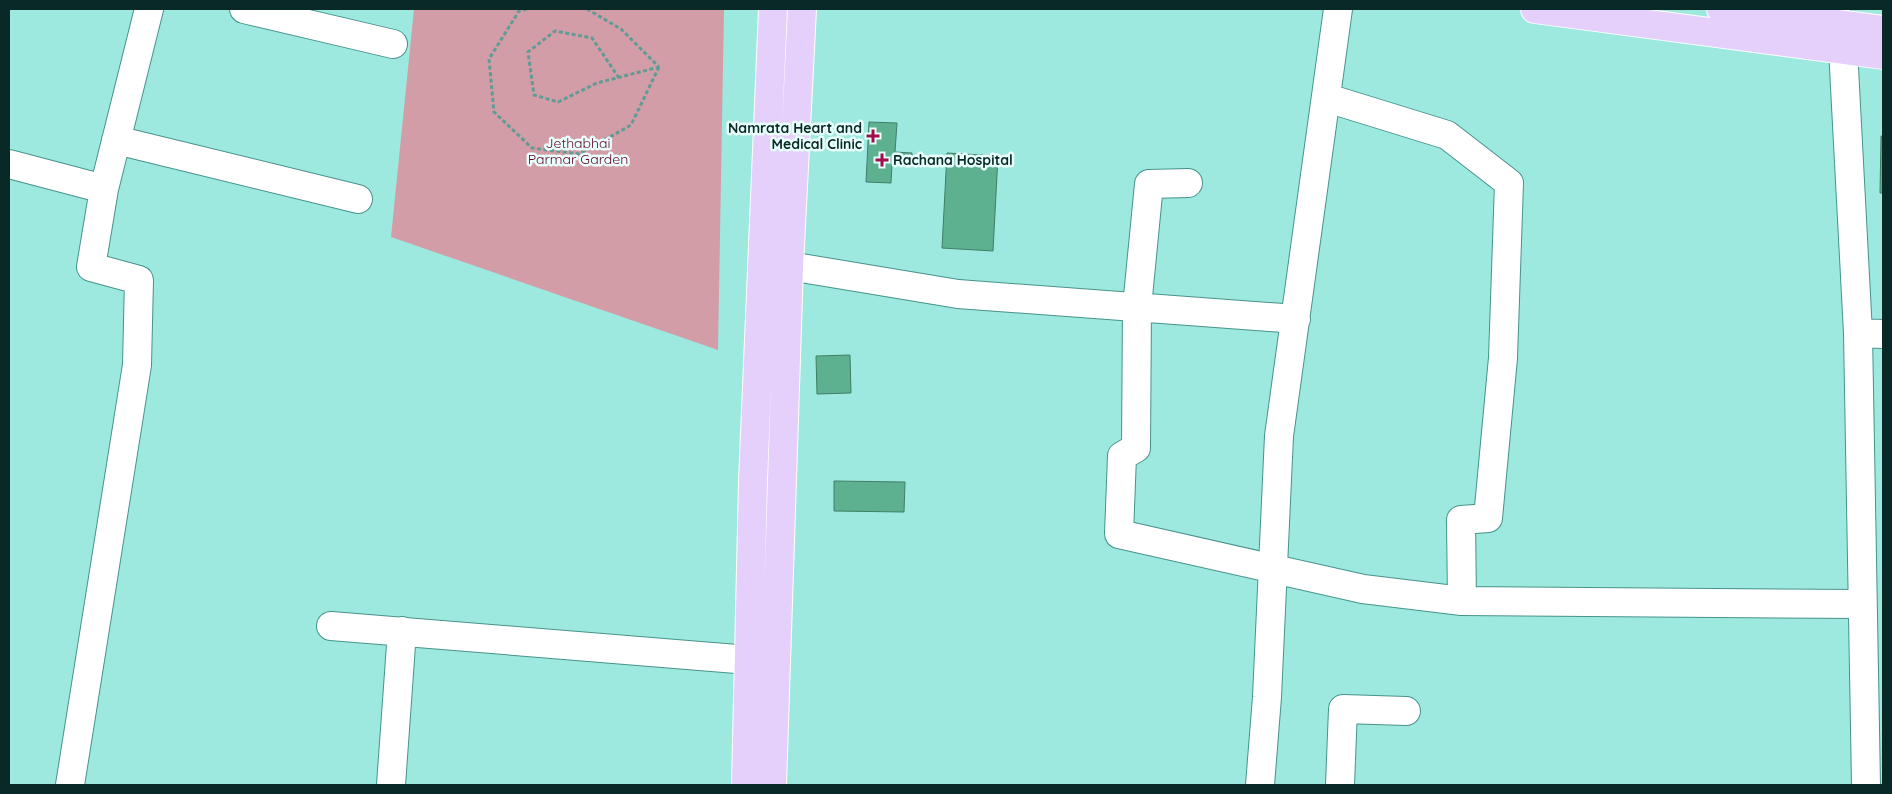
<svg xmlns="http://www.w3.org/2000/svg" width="1892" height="794" font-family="Quicksand,sans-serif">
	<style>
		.green { fill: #d29da7 }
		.building { fill: #5db190; stroke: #407f66 }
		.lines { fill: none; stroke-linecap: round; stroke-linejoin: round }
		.minor-casing { stroke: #47938b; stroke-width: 30 }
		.major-casing { stroke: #fff; stroke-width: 30 }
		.path { stroke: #619b95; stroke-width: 3; stroke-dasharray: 4 2.5; stroke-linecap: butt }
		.minor { stroke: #fff; stroke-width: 28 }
		.major { stroke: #e5d0fc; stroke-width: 28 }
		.poi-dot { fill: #a30c49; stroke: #e9fffc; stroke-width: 2 }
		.labels { text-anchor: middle; stroke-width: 5; stroke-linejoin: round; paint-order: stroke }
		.poi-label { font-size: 14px; font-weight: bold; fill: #082926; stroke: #e9fffc; text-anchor: end }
		.park-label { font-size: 14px; fill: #630329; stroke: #e9fffc }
	</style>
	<rect width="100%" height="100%" fill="#9de9e0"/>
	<path class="green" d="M 414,9 L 724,9 L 718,350 L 391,237 Z"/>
	<path class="building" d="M 869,122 L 897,123 L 895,152 L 912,153 L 912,165 L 892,164 L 891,183 L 866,182 Z
		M 1881,136 L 1883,136 L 1883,193 L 1880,193 Z
		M 947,153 L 998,156 L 993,251 L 942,248 Z
		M 850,355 L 851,393 L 817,394 L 816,356 Z
		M 834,481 L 905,482 L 904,512 L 834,511 Z"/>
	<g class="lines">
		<g class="minor-casing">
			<path id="minor" d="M 244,9 L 393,44
				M 1836,9 L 1843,49 L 1858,333 L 1866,785
				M 1327,98 L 1447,135 L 1509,183 L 1503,358 L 1488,518 L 1461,520 L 1462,601
				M 116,140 L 358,199
				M 9,164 L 104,189 L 149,9
				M 1188,183 L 1149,184 L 1137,307 L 1136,448 L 1122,456 L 1119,534 L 1363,589 L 1462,601 L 1861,604
				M 789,266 L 958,294 L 1296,319
				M 1858,333 L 1883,334
				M 331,626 L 749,660
				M 70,785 L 137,365 L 139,280 L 91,267 L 104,189
				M 391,785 L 402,631
				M 1260,785 L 1267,697 L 1279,436 L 1338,9
				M 1340,785 L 1343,709 L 1406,711"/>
		</g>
		<g class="major-casing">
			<path id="major" d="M 1535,9 L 1883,55
				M 1721,9 L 1883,30
				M 746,785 L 753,481 L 773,9
				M 772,785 L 789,266 L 802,9"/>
		</g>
		<path class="path" d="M 527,9 L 519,11 L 489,59 L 494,112 L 532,148 L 580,154 L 631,125 L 659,67
			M 587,9 L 621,29 L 659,67
			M 619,78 L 592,38 L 555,31 L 528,52 L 534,95 L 558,102 L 597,83 L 659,67"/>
		<use href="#minor" class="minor"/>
		<use href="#major" class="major"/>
	</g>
	<g class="poi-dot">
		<path d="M870.5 128.5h5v5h5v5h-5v5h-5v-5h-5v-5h5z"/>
		<path d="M879.5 152.5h5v5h5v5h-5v5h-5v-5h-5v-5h5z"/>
	</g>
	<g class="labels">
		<g class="poi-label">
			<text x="862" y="133">Namrata Heart and<tspan x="862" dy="16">Medical Clinic</tspan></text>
			<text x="893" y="165" text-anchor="start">Rachana Hospital</text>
		</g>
		<g class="park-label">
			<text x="578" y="148">Jethabhai<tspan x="578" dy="16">Parmar Garden</tspan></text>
		</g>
	</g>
	<rect width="1892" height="794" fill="none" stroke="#082926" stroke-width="20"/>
</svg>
